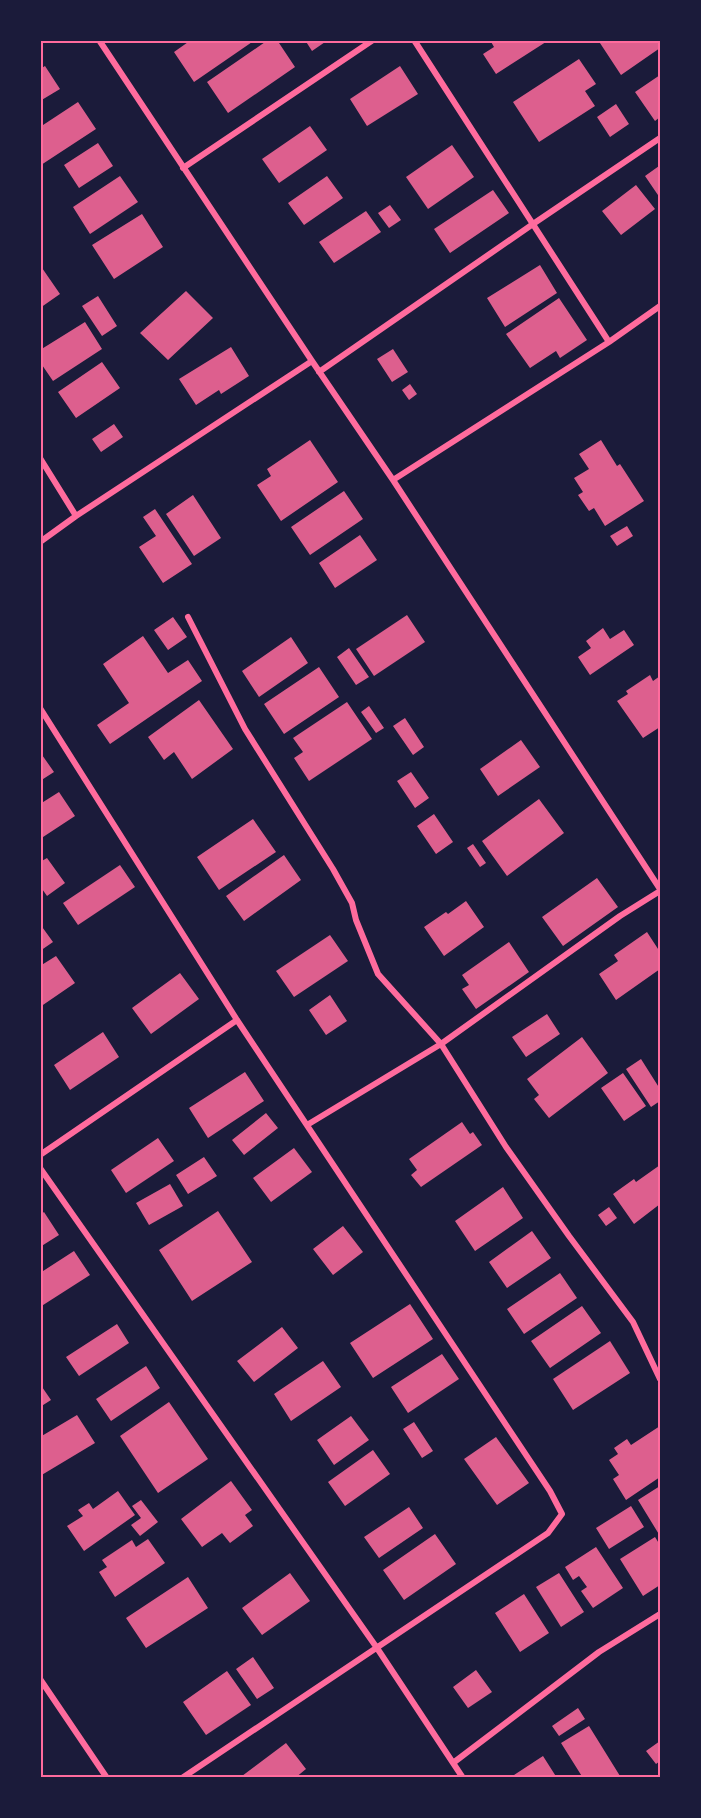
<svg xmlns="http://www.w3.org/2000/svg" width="701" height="1818" font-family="'DejaVu Sans',sans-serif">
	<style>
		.building { fill: #dd5f8e }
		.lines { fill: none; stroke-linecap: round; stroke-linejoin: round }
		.minor { stroke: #ff6b9d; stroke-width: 6 }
		.neatline { fill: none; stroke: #ff6b9d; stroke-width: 2 }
	</style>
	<rect width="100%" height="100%" fill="#1b1b3a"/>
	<path class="building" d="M 191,40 L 255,40 L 194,82 L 174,52 Z
		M 268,40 L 277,40 L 295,67 L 228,113 L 207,82 Z
		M 305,40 L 328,40 L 312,51 Z
		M 490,40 L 549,40 L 496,74 L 483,54 L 494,47 Z
		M 598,40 L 660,40 L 660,48 L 621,75 Z
		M 579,59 L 596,84 L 585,91 L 595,106 L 539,142 L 513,102 Z
		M 45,66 L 60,89 L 40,101 L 40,69 Z
		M 400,66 L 418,94 L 367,126 L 350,99 Z
		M 660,75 L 660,117 L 655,121 L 635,92 Z
		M 78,102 L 96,129 L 41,165 L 40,127 Z
		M 616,104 L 629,124 L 610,137 L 597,117 Z
		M 310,126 L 327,150 L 279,183 L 262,159 Z
		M 98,143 L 113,166 L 79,188 L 64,165 Z
		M 452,145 L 474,177 L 428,209 L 406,177 Z
		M 659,166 L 660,169 L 660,198 L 645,176 Z
		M 120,176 L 138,202 L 90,234 L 73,207 Z
		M 327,176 L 343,198 L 304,225 L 288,203 Z
		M 636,185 L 655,209 L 621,235 L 602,211 Z
		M 493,190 L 509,213 L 450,253 L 434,229 Z
		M 390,205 L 401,220 L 389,228 L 378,213 Z
		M 366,211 L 381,232 L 334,263 L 319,242 Z
		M 142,214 L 163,247 L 114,279 L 92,245 Z
		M 40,265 L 60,294 L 40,308 Z
		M 540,265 L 557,293 L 505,327 L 487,298 Z
		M 186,291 L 213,318 L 168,360 L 140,333 Z
		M 98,296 L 117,326 L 102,336 L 82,306 Z
		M 559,298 L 587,340 L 560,358 L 556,351 L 530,368 L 506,334 Z
		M 85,322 L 102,349 L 53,381 L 40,362 L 40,350 Z
		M 231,347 L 249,376 L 221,394 L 219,390 L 196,405 L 179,379 Z
		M 393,349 L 408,372 L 392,382 L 377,359 Z
		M 102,362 L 120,388 L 76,418 L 58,392 Z
		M 410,384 L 417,394 L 409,400 L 402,390 Z
		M 114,424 L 123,437 L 101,452 L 92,439 Z
		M 310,440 L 338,482 L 281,521 L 257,485 L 271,476 L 267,469 Z
		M 601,440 L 617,466 L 620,464 L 644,501 L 605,526 L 594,508 L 589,511 L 578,495 L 583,492 L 574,478 L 589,469 L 579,454 Z
		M 344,491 L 363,519 L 310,555 L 291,527 Z
		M 193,495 L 221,538 L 194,556 L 166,514 Z
		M 155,509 L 192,564 L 163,583 L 139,547 L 156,536 L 143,517 Z
		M 627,526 L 633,536 L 617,546 L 610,536 Z
		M 360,535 L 377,560 L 335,588 L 319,563 Z
		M 407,615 L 425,642 L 374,676 L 356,649 Z
		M 173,617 L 187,637 L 168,650 L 154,630 Z
		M 603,628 L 610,639 L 624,630 L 634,645 L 590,675 L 578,657 L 591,648 L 586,641 Z
		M 143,636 L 168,673 L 188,660 L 202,681 L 110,744 L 97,725 L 129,703 L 103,664 Z
		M 291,637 L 308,663 L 259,697 L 242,671 Z
		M 349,648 L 369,677 L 356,685 L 337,657 Z
		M 319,667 L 339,697 L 284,734 L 264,704 Z
		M 650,675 L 653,681 L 660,676 L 660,727 L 643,738 L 617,701 L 628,694 L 626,691 Z
		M 199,700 L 233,749 L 192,779 L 174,752 L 164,760 L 148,737 Z
		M 347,702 L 372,739 L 309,781 L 294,758 L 303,752 L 293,738 Z
		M 369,706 L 384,728 L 376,733 L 361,712 Z
		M 405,718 L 424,747 L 413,755 L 393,726 Z
		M 521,740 L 540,767 L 498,796 L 480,769 Z
		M 40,752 L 54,772 L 40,781 Z
		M 411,772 L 429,798 L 415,808 L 397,781 Z
		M 59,792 L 75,816 L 40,839 L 40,804 Z
		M 539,799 L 564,833 L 507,876 L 482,841 Z
		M 434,814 L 453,842 L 436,854 L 417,826 Z
		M 253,819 L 276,852 L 219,890 L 197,857 Z
		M 473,844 L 486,863 L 480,867 L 467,848 Z
		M 284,855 L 301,880 L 244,921 L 226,896 Z
		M 47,858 L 65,883 L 47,896 L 40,886 L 40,862 Z
		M 120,865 L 135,887 L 78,925 L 63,903 Z
		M 597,878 L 618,907 L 563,946 L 542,917 Z
		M 466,901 L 484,927 L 444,956 L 424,927 L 446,912 L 448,914 Z
		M 40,924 L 53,942 L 40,951 Z
		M 647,932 L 660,952 L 660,969 L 616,1000 L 599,974 L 618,961 L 614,955 Z
		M 330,935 L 348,961 L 294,997 L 276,971 Z
		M 509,942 L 529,972 L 476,1009 L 462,989 L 469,985 L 462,975 Z
		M 56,956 L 75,983 L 40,1007 L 40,966 Z
		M 180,973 L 199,999 L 151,1034 L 132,1008 Z
		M 330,995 L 347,1021 L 326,1035 L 309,1010 Z
		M 547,1014 L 560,1034 L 526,1057 L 512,1037 Z
		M 103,1032 L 119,1057 L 70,1090 L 54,1065 Z
		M 582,1037 L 608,1073 L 549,1118 L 534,1099 L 539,1095 L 527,1079 Z
		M 641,1059 L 660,1089 L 660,1101 L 651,1107 L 626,1069 Z
		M 245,1072 L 264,1101 L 208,1138 L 189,1108 Z
		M 623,1073 L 646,1106 L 624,1121 L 601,1088 Z
		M 266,1113 L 278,1128 L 244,1155 L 232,1140 Z
		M 462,1122 L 470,1134 L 473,1132 L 482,1145 L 421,1187 L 411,1175 L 417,1170 L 409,1159 Z
		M 158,1138 L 174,1161 L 126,1193 L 111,1170 Z
		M 294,1148 L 312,1172 L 271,1202 L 253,1178 Z
		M 204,1157 L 217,1176 L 188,1194 L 176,1175 Z
		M 660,1165 L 660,1204 L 634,1224 L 613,1194 L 634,1179 L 636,1182 Z
		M 170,1184 L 183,1206 L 149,1225 L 136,1203 Z
		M 503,1187 L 523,1218 L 475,1251 L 455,1221 Z
		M 609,1207 L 617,1218 L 606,1226 L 598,1215 Z
		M 218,1211 L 252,1262 L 192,1301 L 159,1250 Z
		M 44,1212 L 59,1235 L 40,1247 L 40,1215 Z
		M 343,1226 L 363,1252 L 333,1275 L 313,1249 Z
		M 532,1231 L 551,1258 L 507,1288 L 489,1262 Z
		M 74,1251 L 90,1275 L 40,1307 L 40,1273 Z
		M 560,1273 L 577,1298 L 524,1334 L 507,1309 Z
		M 410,1304 L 433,1339 L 373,1378 L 350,1343 Z
		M 582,1306 L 601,1333 L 550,1368 L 531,1341 Z
		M 117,1324 L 129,1343 L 79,1376 L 66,1357 Z
		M 282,1327 L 298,1348 L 254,1382 L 237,1361 Z
		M 610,1341 L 630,1373 L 573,1410 L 553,1379 Z
		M 442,1354 L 459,1379 L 408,1413 L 391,1387 Z
		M 323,1361 L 341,1387 L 291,1421 L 274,1394 Z
		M 146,1366 L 160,1388 L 111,1421 L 96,1399 Z
		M 40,1384 L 51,1400 L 40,1407 Z
		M 169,1402 L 208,1459 L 158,1493 L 120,1436 Z
		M 77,1415 L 95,1443 L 40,1476 L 40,1437 Z
		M 351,1416 L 369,1440 L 334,1465 L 317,1440 Z
		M 414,1422 L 433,1451 L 422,1458 L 403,1429 Z
		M 660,1426 L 660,1477 L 626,1500 L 613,1479 L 619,1475 L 609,1460 L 618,1454 L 614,1448 L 627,1439 L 631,1445 Z
		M 496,1437 L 529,1483 L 497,1505 L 464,1459 Z
		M 373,1450 L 390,1474 L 345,1506 L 328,1482 Z
		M 231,1481 L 252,1510 L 245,1515 L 253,1526 L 230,1543 L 222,1533 L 202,1547 L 181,1519 Z
		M 660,1486 L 660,1536 L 638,1500 Z
		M 118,1491 L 135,1515 L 84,1551 L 67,1526 L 83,1516 L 78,1510 L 89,1503 L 93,1509 Z
		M 141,1500 L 158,1522 L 140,1536 L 131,1525 L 141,1518 L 132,1506 Z
		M 631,1506 L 644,1527 L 609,1549 L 596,1528 Z
		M 409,1507 L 423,1528 L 379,1558 L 364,1537 Z
		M 435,1534 L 456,1564 L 404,1600 L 383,1570 Z
		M 655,1537 L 660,1545 L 660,1585 L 643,1596 L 620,1559 Z
		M 148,1539 L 165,1563 L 115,1597 L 99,1572 L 107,1567 L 102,1560 L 132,1540 L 136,1547 Z
		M 596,1547 L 623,1588 L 593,1608 L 581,1591 L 587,1587 L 579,1576 L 573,1580 L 565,1567 Z
		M 290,1573 L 310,1601 L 262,1635 L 242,1608 Z
		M 559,1573 L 584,1612 L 561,1627 L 536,1587 Z
		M 188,1577 L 208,1608 L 146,1648 L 126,1618 Z
		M 524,1594 L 549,1633 L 520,1652 L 495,1613 Z
		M 253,1657 L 274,1688 L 257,1699 L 236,1669 Z
		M 476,1670 L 492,1692 L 468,1708 L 453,1687 Z
		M 227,1671 L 251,1705 L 206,1735 L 183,1702 Z
		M 578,1708 L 585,1719 L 559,1736 L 552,1726 Z
		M 589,1726 L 620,1776 L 618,1778 L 583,1778 L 561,1743 Z
		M 660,1741 L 660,1761 L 656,1764 L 646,1751 Z
		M 286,1743 L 306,1769 L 295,1778 L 243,1778 L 242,1776 Z
		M 543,1756 L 557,1778 L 516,1778 L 514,1775 Z"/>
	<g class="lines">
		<path class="minor" d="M 99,40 L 312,361 L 393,480 L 660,889
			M 414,40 L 609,342
			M 183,168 L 373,40
			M 319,372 L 533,224 L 660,138
			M 40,458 L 76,516
			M 393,480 L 609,342 L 660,306
			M 40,542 L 76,516 L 312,361
			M 188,617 L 245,729 L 333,869 L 352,903 L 356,920 L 378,974 L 441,1044 L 506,1147 L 569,1236 L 633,1322 L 660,1379
			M 40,708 L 237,1020 L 550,1491 L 562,1514 L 548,1533 L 182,1778
			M 307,1125 L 441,1044 L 620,916 L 660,891
			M 40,1155 L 237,1020
			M 40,1168 L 377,1648 L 463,1778
			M 40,1679 L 107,1778
			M 453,1763 L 599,1652 L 660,1614"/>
	</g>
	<rect width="701" height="1818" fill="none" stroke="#1b1b3a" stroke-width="84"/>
	<rect x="42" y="42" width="617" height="1734" class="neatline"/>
</svg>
